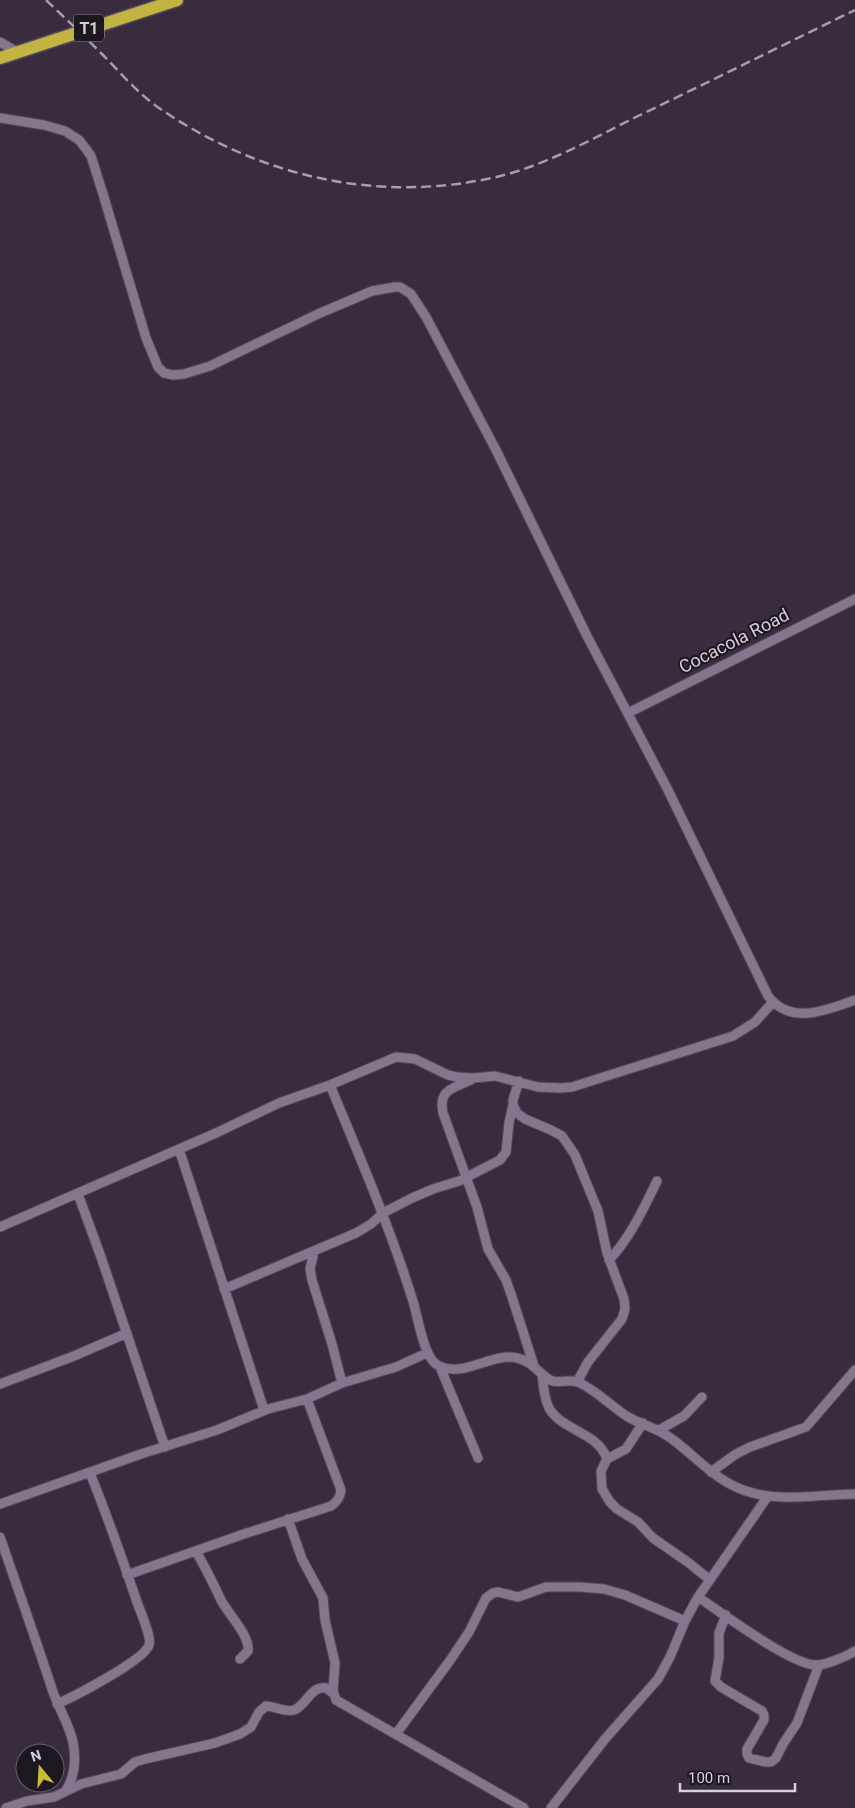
<svg xmlns="http://www.w3.org/2000/svg" width="855" height="1808" font-family="Roboto,sans-serif">
	<style>
		.lines { fill: none; stroke-linecap: round; stroke-linejoin: round }
		.minor-casing { stroke: #544959; stroke-width: 11 }
		.highway-casing { stroke: #544959; stroke-width: 15 }
		.minor { stroke: #85768d; stroke-width: 9 }
		.highway { stroke: #c2b343; stroke-width: 12 }
		.rail { stroke: #a79dac; stroke-width: 2.5; stroke-dasharray: 10 5; stroke-linecap: butt }
		.labels { text-anchor: middle; stroke-width: 4; stroke-linejoin: round; paint-order: stroke }
		.shield { fill: #1d1720; stroke: #a098a4; stroke-width: 1 }
		.shield-label { font-size: 16px; font-weight: bold; fill: #d8d0dc }
		.street-label { font-size: 18px; fill: #d8d0dc; stroke: #1d1720 }
	</style>
	<rect width="100%" height="100%" fill="#392c3f"/>
	<g class="lines">
		<g class="minor-casing">
			<path id="minor" d="M 0,42 L 17,52
				M 0,118 L 44,125 L 65,131 L 79,140 L 86,149 L 91,156 L 103,194 L 146,338 L 158,367 L 164,373 L 173,375 L 184,374 L 210,366 L 318,314 L 372,291 L 395,287 L 400,287 L 411,294 L 426,317 L 496,450 L 587,636 L 668,790 L 768,996 C 791,1026 826,1010 855,1000
				M 628,713 L 855,599
				M 471,1080 C 453,1088 438,1090 443,1113 L 477,1207 L 488,1249 L 506,1280 L 512,1297 L 534,1366
				M 519,1081 L 513,1100 L 513,1105 L 517,1113 L 525,1119 L 551,1130 L 562,1136 L 575,1155 L 598,1211 L 607,1253 L 624,1299 L 625,1309 L 622,1319 L 588,1362 L 577,1382
				M 330,1085 C 359,1155 389,1225 412,1298 C 418,1315 423,1359 439,1366 C 465,1378 492,1352 517,1358 C 532,1361 539,1374 552,1381 C 560,1383 569,1379 578,1382 C 596,1390 611,1406 628,1417 C 642,1425 658,1428 672,1439 C 698,1458 719,1485 753,1493 C 786,1502 822,1494 855,1494
				M 179,1149 L 264,1410
				M 78,1194 L 101,1257 L 165,1447
				M 0,1227 L 216,1133 L 279,1103 L 330,1085 L 396,1057 L 415,1059 L 448,1075 L 457,1077 L 473,1078 L 495,1076 L 538,1087 L 561,1088 L 572,1087 L 733,1036 L 755,1022 L 773,1002
				M 314,1252 L 310,1269 L 312,1280 L 332,1344 L 342,1383
				M 609,1260 C 629,1240 645,1206 657,1181
				M 224,1289 L 356,1233 L 371,1224 L 383,1213 L 412,1198 L 433,1189 L 459,1181 L 500,1160 L 506,1152 L 509,1123 L 513,1105
				M 440,1367 L 478,1458
				M 542,1374 C 543,1385 544,1398 549,1408 C 562,1431 598,1432 607,1459
				M 0,1384 L 74,1356 L 127,1333
				M 643,1423 L 626,1449 L 607,1459 L 601,1471 L 602,1489 L 610,1502 L 617,1509 L 638,1522 L 653,1538 L 689,1563 L 710,1580
				M 659,1430 L 684,1416 L 702,1397
				M 711,1472 L 736,1454 L 750,1447 L 806,1427 L 855,1370
				M 0,1504 L 141,1454 L 217,1430 L 268,1409 L 307,1399 L 342,1383 L 396,1367 L 427,1353
				M 288,1519 L 302,1559 L 323,1598 L 325,1620 L 335,1663 L 333,1691 L 336,1700 L 524,1808
				M 0,1537 C 18,1589 36,1640 53,1692 C 59,1709 69,1724 73,1742 C 76,1758 75,1776 66,1790
				M 196,1551 C 205,1567 213,1583 221,1600 C 228,1614 250,1635 248,1651 L 240,1659
				M 127,1575 L 244,1534 L 331,1506 C 337,1502 340,1498 341,1490 L 307,1399
				M 698,1597 C 722,1613 790,1664 815,1665 C 824,1666 847,1656 855,1651
				M 726,1615 L 719,1633 L 719,1658 L 715,1681 L 721,1687 L 762,1711 L 764,1715 L 764,1720 L 747,1749 L 747,1754 L 749,1758 L 766,1762 L 771,1762 L 776,1758 L 783,1744 L 797,1723 L 819,1665
				M 57,1704 C 73,1697 145,1660 149,1645 C 152,1637 140,1611 137,1602 C 122,1558 107,1515 90,1473
				M 396,1734 L 451,1659 L 469,1632 L 486,1598 L 493,1593 L 498,1592 L 518,1597 L 546,1587 L 580,1587 L 604,1589 L 625,1595 L 685,1621
				M 6,1808 L 27,1801 L 54,1797 L 81,1784 L 121,1774 L 135,1762 L 145,1759 L 215,1743 L 240,1734 L 251,1727 L 259,1712 L 266,1706 C 275,1706 285,1713 294,1710 C 307,1705 310,1686 326,1688 L 333,1693
				M 551,1808 L 605,1739 L 658,1679 L 670,1657 L 685,1621 L 698,1597 L 768,1496"/>
		</g>
		<g class="highway-casing">
			<path id="highway" d="M 0,58 L 177,0"/>
		</g>
		<use href="#minor" class="minor"/>
		<use href="#highway" class="highway"/>
		<path class="rail" d="M 46,0 C 65,18 84,36 102,54 C 121,73 139,95 162,110 C 260,176 374,203 492,178 C 543,167 592,139 638,116 C 711,81 783,45 855,10"/>
	</g>
	<g class="labels">
		<rect class="shield" x="74" y="14.5" width="30" height="27" rx="4"/>
		<g class="shield-label">
			<text x="89" y="34">T1</text>
		</g>
		<g class="street-label">
			<text transform="translate(734 641) rotate(-27)" y="6">Cocacola Road</text>
		</g>
	</g>
	<g transform="translate(40 1768) rotate(342)"><circle r="24" fill="#1d1720" stroke="#68616b"/>
	<path d="M0-4L9 19L0 12L-9 19Z" fill="#caba39"/>
	<text y="-8" font-size="14" font-weight="bold" text-anchor="middle" fill="#d8d0dc">N</text>
	</g>
	<path d="M680 1783v8h115v-8" fill="none" stroke="#d8d0dc" stroke-width="2.5"/>
	<text x="688" y="1783" font-size="15" fill="#d8d0dc" stroke="#1d1720" stroke-width="4" paint-order="stroke">100 m</text>
</svg>
